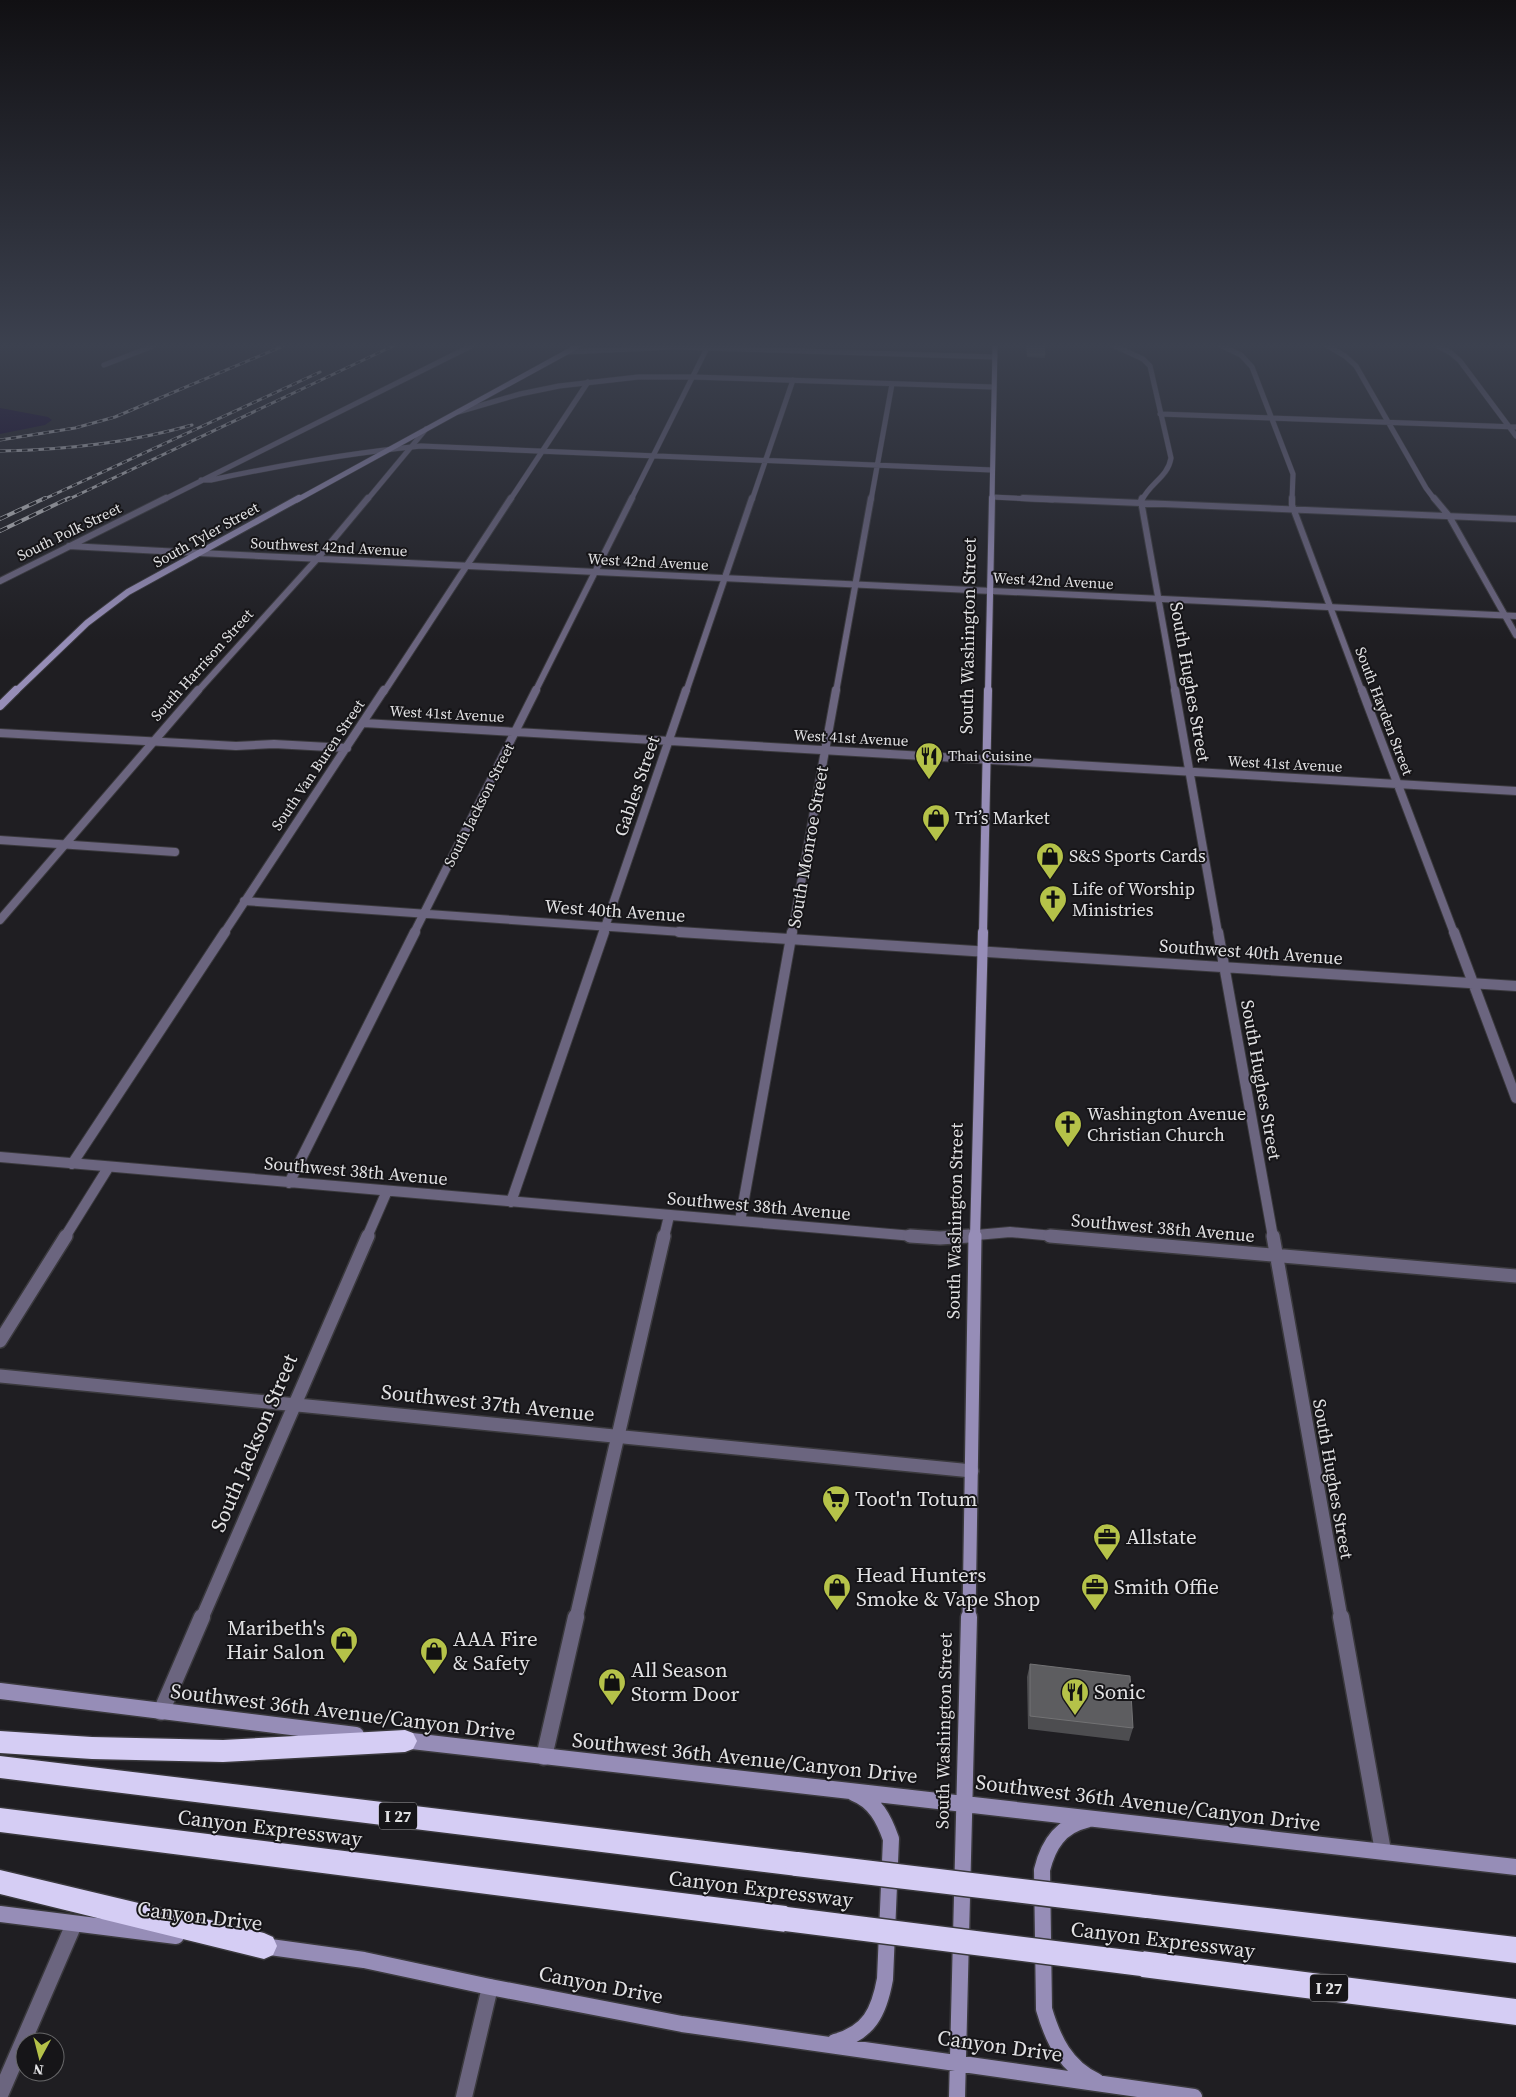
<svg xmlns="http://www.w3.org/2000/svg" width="1516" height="2097" font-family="'Source Serif 4',serif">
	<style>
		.water { fill: #10002c }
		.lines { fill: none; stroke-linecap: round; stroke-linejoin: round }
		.minor-far5-casing { stroke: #3a393d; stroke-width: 6 }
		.minor-far4-casing { stroke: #3a393d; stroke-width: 8 }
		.minor-far3-casing { stroke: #3a393d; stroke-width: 10 }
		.minor-far2-casing { stroke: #3a393d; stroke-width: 12 }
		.minor-far1-casing { stroke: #3a393d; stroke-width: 16 }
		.minor-casing { stroke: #3a393d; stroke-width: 19 }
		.tertiary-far2-casing { stroke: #3a393d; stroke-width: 6 }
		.tertiary-far1-casing { stroke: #3a393d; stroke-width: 8 }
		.tertiary-casing { stroke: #3a393d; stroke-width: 10 }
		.secondary-far5-casing { stroke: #3a393d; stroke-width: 6 }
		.secondary-far4-casing { stroke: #3a393d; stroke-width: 8 }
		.secondary-far3-casing { stroke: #3a393d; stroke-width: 10 }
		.secondary-far2-casing { stroke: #3a393d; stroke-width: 12 }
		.secondary-far1-casing { stroke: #3a393d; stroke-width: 16 }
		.secondary-casing { stroke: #3a393d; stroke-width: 19 }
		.motorway-casing { stroke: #3a393d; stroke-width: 3 }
		.minor-far5 { stroke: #6b657f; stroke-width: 5 }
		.minor-far4 { stroke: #6b657f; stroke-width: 6 }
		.minor-far3 { stroke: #6b657f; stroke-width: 8 }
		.minor-far2 { stroke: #6b657f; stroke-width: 10 }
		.minor-far1 { stroke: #6b657f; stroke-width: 13 }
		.minor { stroke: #6b657f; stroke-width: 16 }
		.tertiary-far2 { stroke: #6b657f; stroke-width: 5 }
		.tertiary-far1 { stroke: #6b657f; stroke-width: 6 }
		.tertiary { stroke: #6b657f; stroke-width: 8 }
		.secondary-far5 { stroke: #968db7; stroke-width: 5 }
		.secondary-far4 { stroke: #968db7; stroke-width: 6 }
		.secondary-far3 { stroke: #968db7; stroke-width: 8 }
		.secondary-far2 { stroke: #968db7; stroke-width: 10 }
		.secondary-far1 { stroke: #968db7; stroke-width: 13 }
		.secondary { stroke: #968db7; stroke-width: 16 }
		.motorway { fill: #d5cdf4; fill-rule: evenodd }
		.rail-far1-casing { stroke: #c4c4c6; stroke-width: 3 }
		.rail-casing { stroke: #c4c4c6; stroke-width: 4 }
		.rail-far1 { stroke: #161518; stroke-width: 2; stroke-dasharray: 5.5; stroke-linecap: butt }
		.rail { stroke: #161518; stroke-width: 2.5; stroke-dasharray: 8; stroke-linecap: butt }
		.motorway-bridge-casing { stroke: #3a393d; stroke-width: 27; stroke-linecap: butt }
		.motorway-bridge { stroke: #d5cdf4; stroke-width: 24 }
		.wall { fill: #4d4d50 }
		.building { fill: #5d5d60; stroke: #727274 }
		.labels { text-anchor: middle; stroke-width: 4; stroke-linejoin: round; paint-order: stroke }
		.far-street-label { font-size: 15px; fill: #e1e1e3; stroke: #161518 }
		.far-poi-label { font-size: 15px; fill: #e1e1e3; stroke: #161518; text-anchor: start }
		.shield { fill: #161518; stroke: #a4a4a6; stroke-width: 1 }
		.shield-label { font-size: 16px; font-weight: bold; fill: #e1e1e3 }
		.street-label { font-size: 18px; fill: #e1e1e3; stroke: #161518 }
		.poi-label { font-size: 18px; fill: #e1e1e3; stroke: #161518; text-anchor: start }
		.near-street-label { font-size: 21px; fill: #e1e1e3; stroke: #161518 }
		.near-poi-label { font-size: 21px; fill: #e1e1e3; stroke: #161518; text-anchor: start }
	</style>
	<rect width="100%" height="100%" fill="#1f1e22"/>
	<path class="water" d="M 0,408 L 48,417 L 52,420 L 45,425 L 0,434 Z"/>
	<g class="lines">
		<g class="minor-far5-casing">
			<path id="minor-far5" d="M 1115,346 L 1143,359 L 1150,366 L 1171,458 C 1168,477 1150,483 1142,500
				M 1222,346 L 1241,355 L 1252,367 L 1293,474 L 1292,500
				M 1328,346 L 1345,356 L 1356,366 L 1426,488 L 1435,500
				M 1438,346 L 1451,353 L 1460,361 L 1516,436
				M 566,352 L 674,347 L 995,357
				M 104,365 L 153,346
				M 1160,414 L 1516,427
				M 201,480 L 211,480 C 281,465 350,453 421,446 L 992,470
				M 992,497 L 1053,500
				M 163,500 L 471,346
				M 510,500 L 588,382
				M 631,500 L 708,346
				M 752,500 L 793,380
				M 871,500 L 892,384"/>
		</g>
		<g class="minor-far4-casing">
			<path id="minor-far4" d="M 1023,498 L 1516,519
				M 1142,498 L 1141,501 L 1175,692
				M 1292,498 L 1292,505 L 1362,692
				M 1434,498 L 1449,516 L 1516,635
				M 69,546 L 199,553
				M 0,581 L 166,498
				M 384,692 L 511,498
				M 535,692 L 632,498
				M 686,692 L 752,498
				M 836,692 L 871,498"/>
		</g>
		<g class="minor-far3-casing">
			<path id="minor-far3" d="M 1175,690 L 1218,933
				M 1362,690 L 1454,933
				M 364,723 L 1516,791
				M 0,733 L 236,746 L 274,744 L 347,748
				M 0,840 L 175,852
				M 244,901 L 696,933
				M 224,933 L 384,690
				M 414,933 L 536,690
				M 603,933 L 686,690
				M 792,933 L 836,690"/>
		</g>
		<g class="minor-far2-casing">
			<path id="minor-far2" d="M 679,932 L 1516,986
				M 1218,932 L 1273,1237
				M 1454,932 L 1516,1098
				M 0,1157 L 925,1237
				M 72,1164 L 225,932
				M 289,1183 L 415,932
				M 511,1202 L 604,932
				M 740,1221 L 792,932
				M 65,1237 L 108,1168
				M 367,1237 L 387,1191
				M 664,1237 L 669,1216
				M 954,1237 L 1010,1232 L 1065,1237"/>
		</g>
		<g class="minor-far1-casing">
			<path id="minor-far1" d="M 910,1236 L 940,1238 L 969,1236
				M 1050,1236 L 1516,1276
				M 1273,1236 L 1341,1618
				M 0,1341 L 66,1236
				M 0,1376 L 972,1471
				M 202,1618 L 368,1236
				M 576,1618 L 664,1236"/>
		</g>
		<g class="minor-casing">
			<path id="minor" d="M 1341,1617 L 1383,1851
				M 161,1712 L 202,1617
				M 544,1757 L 576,1617
				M 0,2095 L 74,1924
				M 464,2097 L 490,1987"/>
		</g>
		<g class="tertiary-far2-casing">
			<path id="tertiary-far2" d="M 458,412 L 520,394 L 559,386 L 638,377 L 693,377 L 993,387
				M 367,500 L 426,429"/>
		</g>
		<g class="tertiary-far1-casing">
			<path id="tertiary-far1" d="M 199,553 L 1516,616
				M 197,692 L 317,559 L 368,498"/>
		</g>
		<g class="tertiary-casing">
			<path id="tertiary" d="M 0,920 L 198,690"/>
		</g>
		<g class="secondary-far5-casing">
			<path id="secondary-far5" d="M 297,500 L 578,346
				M 992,500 L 995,346"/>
		</g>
		<g class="secondary-far4-casing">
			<path id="secondary-far4" d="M 15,692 L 87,623 L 128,592 L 299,498
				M 988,692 L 992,498"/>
		</g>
		<g class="secondary-far3-casing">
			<path id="secondary-far3" d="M 0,706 L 16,690
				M 983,933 L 988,690"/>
		</g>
		<g class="secondary-far2-casing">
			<path id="secondary-far2" d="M 975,1237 L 983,932"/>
		</g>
		<g class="secondary-far1-casing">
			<path id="secondary-far1" d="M 969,1618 L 975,1236"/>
		</g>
		<g class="secondary-casing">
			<path id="secondary" d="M 0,1691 L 356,1735
				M 403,1740 L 1516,1867
				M 1086,1820 C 1060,1826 1048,1845 1042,1870 L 1044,2009 C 1053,2040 1066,2067 1096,2081
				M 0,1914 L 176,1936
				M 263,1946 L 364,1960 L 490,1987 L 682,2024 L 1194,2097
				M 835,2042 C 869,2033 879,2012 885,1979 L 891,1839 C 884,1819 875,1801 854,1793
				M 957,2097 L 969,1617"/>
		</g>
		<g class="motorway-casing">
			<path id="motorway" d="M 405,1730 L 413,1733 L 417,1741 L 413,1749 L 405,1752 L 223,1762 L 92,1759 L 0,1753 L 0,1731 L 92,1737 L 223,1740 Z
				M 0,1756 L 797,1852 L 806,1855 L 809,1864 L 806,1873 L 797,1876 L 0,1778 Z
				M 0,1808 L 786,1906 L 795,1910 L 799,1919 L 795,1928 L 786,1932 L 0,1832 Z
				M 0,1870 L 264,1933 L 273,1937 L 277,1946 L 273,1955 L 264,1959 L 0,1894 Z
				M 1147,1894 L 1516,1937 L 1516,1963 L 1147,1918 L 1138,1915 L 1135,1906 L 1138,1897 Z
				M 1142,1951 L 1516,1999 L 1516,2025 L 1142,1977 L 1133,1973 L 1129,1964 L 1133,1955 Z"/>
		</g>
		<use href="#minor-far5" class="minor-far5"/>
		<use href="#minor-far4" class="minor-far4"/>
		<use href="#minor-far3" class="minor-far3"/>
		<use href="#minor-far2" class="minor-far2"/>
		<use href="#minor-far1" class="minor-far1"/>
		<use href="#minor" class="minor"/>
		<use href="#tertiary-far2" class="tertiary-far2"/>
		<use href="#tertiary-far1" class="tertiary-far1"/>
		<use href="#tertiary" class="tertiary"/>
		<use href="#secondary-far5" class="secondary-far5"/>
		<use href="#secondary-far4" class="secondary-far4"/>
		<use href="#secondary-far3" class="secondary-far3"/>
		<use href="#secondary-far2" class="secondary-far2"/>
		<use href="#secondary-far1" class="secondary-far1"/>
		<use href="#secondary" class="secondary"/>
		<use href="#motorway" class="motorway"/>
		<g class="rail-far1-casing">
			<path id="rail-far1" d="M 0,440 L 75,428 L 115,417 L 283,346
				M 0,451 C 65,450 129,443 192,425
				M 42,500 L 320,372
				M 67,500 L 393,346"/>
		</g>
		<g class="rail-casing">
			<path id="rail" d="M 0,519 L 45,498
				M 0,531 L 69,498"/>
		</g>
		<use href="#rail-far1" class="rail-far1"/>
		<use href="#rail" class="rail"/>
		<g class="motorway-bridge-casing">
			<path id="motorway-bridge" d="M 797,1864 L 1147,1906
				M 786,1919 L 1142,1964"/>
		</g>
		<use href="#motorway-bridge" class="motorway-bridge"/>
	</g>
	<path class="wall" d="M 1026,346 L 1044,346 L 1045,358 L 1027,357 Z
		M 1030,1664 L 1133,1728 L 1129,1741 L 1028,1729 L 1027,1677 Z"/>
	<path class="building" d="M 1027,346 L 1044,346 L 1045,355 L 1028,355 Z
		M 1030,1664 L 1130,1676 L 1133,1728 L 1030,1716 Z"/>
	<linearGradient id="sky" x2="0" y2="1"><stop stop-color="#111013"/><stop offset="0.54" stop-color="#3c414f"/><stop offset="1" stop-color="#3c414f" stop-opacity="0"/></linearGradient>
	<rect width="1516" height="640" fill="url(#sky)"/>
	<defs>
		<g id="restaurant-pin" transform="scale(1.4375)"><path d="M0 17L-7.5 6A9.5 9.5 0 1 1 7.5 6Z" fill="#b5c249" stroke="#161518"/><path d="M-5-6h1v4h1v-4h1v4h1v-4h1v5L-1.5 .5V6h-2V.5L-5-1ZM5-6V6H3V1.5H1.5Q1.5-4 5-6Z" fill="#111"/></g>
		<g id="shop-pin" transform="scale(1.4375)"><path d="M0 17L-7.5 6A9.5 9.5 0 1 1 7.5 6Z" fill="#b5c249" stroke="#161518"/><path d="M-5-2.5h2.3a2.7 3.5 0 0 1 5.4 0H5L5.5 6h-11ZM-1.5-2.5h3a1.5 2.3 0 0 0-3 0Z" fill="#111"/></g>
		<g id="church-pin" transform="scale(1.4375)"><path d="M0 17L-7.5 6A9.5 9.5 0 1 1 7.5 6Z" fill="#b5c249" stroke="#161518"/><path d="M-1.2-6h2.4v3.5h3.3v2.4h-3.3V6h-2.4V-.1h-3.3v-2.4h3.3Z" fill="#111"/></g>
		<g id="supermarket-pin" transform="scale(1.4375)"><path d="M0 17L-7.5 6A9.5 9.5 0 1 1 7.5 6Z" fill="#b5c249" stroke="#161518"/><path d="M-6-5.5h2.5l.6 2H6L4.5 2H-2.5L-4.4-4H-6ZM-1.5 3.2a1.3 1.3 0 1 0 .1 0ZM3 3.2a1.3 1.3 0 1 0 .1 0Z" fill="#111"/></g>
		<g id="office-pin" transform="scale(1.4375)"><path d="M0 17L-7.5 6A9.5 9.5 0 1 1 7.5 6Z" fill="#b5c249" stroke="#161518"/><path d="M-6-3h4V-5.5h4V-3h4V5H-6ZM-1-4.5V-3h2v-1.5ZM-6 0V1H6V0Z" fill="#111"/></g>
	</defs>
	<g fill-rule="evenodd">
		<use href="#restaurant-pin" x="929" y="756"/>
		<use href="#shop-pin" x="936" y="818"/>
		<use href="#shop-pin" x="1050" y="856"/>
		<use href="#church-pin" x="1053" y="899"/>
		<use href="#church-pin" x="1068" y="1124"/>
		<use href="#supermarket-pin" x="836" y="1499"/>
		<use href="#office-pin" x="1107" y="1537"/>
		<use href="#shop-pin" x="837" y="1587"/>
		<use href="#office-pin" x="1095" y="1587"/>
		<use href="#shop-pin" x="344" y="1640"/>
		<use href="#shop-pin" x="434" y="1651"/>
		<use href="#shop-pin" x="612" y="1682"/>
		<use href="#restaurant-pin" x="1075" y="1692"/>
	</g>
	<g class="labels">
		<g class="far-street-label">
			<text transform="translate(69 532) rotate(-26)" y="5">South Polk Street</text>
			<text transform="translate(206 535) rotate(-29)" y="5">South Tyler Street</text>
			<text transform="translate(329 547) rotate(3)" y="5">Southwest 42nd Avenue</text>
			<text transform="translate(648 562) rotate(3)" y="5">West 42nd Avenue</text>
			<text transform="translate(1053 581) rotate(3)" y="5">West 42nd Avenue</text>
			<text transform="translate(202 665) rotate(-48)" y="5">South Harrison Street</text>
			<text transform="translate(1384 711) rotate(69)" y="5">South Hayden Street</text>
			<text transform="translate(447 714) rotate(3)" y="5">West 41st Avenue</text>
			<text transform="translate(851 738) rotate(3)" y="5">West 41st Avenue</text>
			<text transform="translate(1285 764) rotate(3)" y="5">West 41st Avenue</text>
			<text transform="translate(318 765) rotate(-56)" y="5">South Van Buren Street</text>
			<text transform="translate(479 805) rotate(-63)" y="5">South Jackson Street</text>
		</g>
		<g class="far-poi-label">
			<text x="948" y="761">Thai Cuisine</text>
		</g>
		<g class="shield">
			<rect x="379" y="1802.5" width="38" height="27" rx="4"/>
			<rect x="1310" y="1974.5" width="38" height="27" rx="4"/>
		</g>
		<g class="shield-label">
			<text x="398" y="1822">I 27</text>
			<text x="1329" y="1994">I 27</text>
		</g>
		<g class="street-label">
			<text transform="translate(968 636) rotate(-89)" y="6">South Washington Street</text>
			<text transform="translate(1190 682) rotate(80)" y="6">South Hughes Street</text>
			<text transform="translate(637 786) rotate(-71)" y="6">Gables Street</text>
			<text transform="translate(808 847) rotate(-80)" y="6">South Monroe Street</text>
			<text transform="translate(615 911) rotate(4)" y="6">West 40th Avenue</text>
			<text transform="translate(1251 952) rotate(4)" y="6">Southwest 40th Avenue</text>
			<text transform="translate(1261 1080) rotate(80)" y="6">South Hughes Street</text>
			<text transform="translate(356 1171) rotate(5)" y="6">Southwest 38th Avenue</text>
			<text transform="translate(759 1206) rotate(5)" y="6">Southwest 38th Avenue</text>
			<text transform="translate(955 1221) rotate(-89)" y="6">South Washington Street</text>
			<text transform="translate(1163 1228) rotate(5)" y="6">Southwest 38th Avenue</text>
			<text transform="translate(1333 1479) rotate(80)" y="6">South Hughes Street</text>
			<text transform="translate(944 1731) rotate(-89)" y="6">South Washington Street</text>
		</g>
		<g class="poi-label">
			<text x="955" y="824">Tri’s Market</text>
			<text x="1069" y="862">S&amp;S Sports Cards</text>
			<text x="1072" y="895">Life of Worship<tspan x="1072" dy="21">Ministries</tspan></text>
			<text x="1087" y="1120">Washington Avenue<tspan x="1087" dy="21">Christian Church</tspan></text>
		</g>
		<g class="near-street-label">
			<text transform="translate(488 1403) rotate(6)" y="7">Southwest 37th Avenue</text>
			<text transform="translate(254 1443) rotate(-67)" y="7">South Jackson Street</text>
			<text transform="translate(343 1712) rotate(7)" y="7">Southwest 36th Avenue/Canyon Drive</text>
			<text transform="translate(745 1758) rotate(6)" y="7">Southwest 36th Avenue/Canyon Drive</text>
			<text transform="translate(1148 1803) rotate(7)" y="7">Southwest 36th Avenue/Canyon Drive</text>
			<text transform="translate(270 1828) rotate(7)" y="7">Canyon Expressway</text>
			<text transform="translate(761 1889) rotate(7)" y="7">Canyon Expressway</text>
			<text transform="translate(200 1916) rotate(7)" y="7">Canyon Drive</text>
			<text transform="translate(1163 1940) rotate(7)" y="7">Canyon Expressway</text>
			<text transform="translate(601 1985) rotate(11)" y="7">Canyon Drive</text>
			<text transform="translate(1000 2046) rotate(8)" y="7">Canyon Drive</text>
		</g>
		<g class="near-poi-label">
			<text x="855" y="1506">Toot'n Totum</text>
			<text x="1126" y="1544">Allstate</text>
			<text x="856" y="1582">Head Hunters<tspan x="856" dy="24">Smoke &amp; Vape Shop</tspan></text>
			<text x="1114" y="1594">Smith Offie</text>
			<text x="325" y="1635" text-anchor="end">Maribeth's<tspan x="325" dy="24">Hair Salon</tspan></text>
			<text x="453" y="1646">AAA Fire<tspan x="453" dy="24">&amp; Safety</tspan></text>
			<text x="631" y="1677">All Season<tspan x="631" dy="24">Storm Door</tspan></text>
			<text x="1094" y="1699">Sonic</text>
		</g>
	</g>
	<g transform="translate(40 2057) rotate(187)"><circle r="24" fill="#161518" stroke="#676769"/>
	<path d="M0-4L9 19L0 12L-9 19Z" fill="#b5c249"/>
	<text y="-8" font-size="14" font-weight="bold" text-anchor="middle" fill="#e1e1e3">N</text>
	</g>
</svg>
